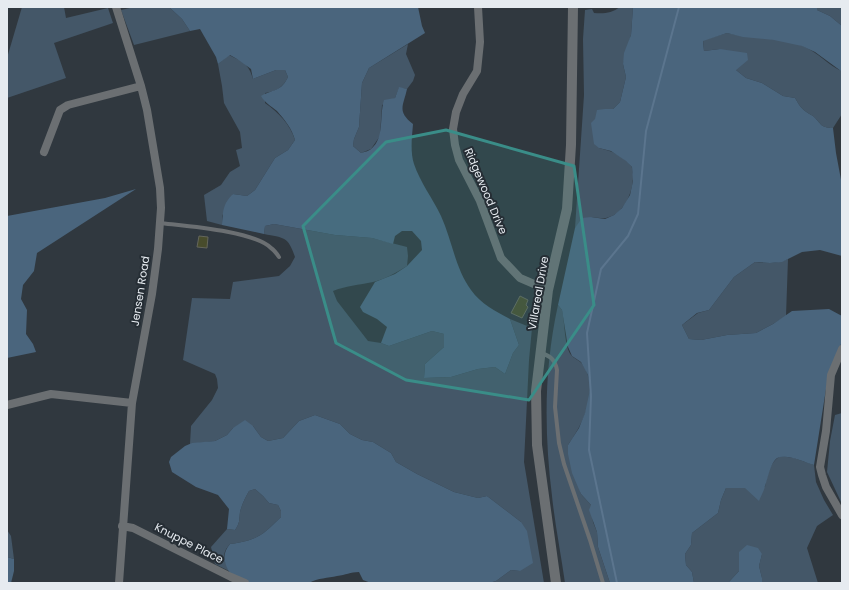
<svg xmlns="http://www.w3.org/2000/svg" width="849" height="590" font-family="Poppins,sans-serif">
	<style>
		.green { fill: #445768 }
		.forest { fill: #4a657d }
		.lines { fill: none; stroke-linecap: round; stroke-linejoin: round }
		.stream { stroke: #5b758e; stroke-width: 2 }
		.building { fill: #484c2c; stroke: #64665b }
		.service { stroke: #6b6f72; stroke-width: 4 }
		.minor { stroke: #6b6f72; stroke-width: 8 }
		.tertiary { stroke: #6b6f72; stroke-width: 10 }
		.marked { fill: #3a8d88; fill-opacity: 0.2; stroke: #3a8d88; stroke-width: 3; stroke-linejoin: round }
		.labels { text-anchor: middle; stroke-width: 4; stroke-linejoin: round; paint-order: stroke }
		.street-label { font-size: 11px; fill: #e6ebf0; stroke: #262e35 }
	</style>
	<rect width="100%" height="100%" fill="#30383f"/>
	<path class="green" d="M 22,7 L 64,7 L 66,18 L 108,8 L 113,23 L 54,43 L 66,78 L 7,98 L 7,58 Z
		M 134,7 L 169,7 L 182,19 L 190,31 L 134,45 L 121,10 Z
		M 620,7 L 633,7 L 631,35 L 623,64 L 626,77 L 620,102 L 613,109 L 605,109 L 599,148 C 611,151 623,155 631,166 C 633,168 632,171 633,174 C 634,191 624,215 606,218 C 602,219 595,217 591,217 L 575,228 L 584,95 L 583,39 L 585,10 L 592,9 L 594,13 C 604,14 612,13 620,7 Z
		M 817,7 L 842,7 L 842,26 L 830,16 L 817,10 Z
		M 727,33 C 752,39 779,37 803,46 C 818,52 830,67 842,71 L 842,114 L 833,128 C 820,128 821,123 813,116 C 810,114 807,113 805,111 C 800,107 798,103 795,98 L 783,96 L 762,83 L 746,78 L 736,70 L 720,49 L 704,51 L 703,40 Z
		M 408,44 L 406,54 L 415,75 L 413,81 L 407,89 L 399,88 L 395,98 L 382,105 L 380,136 L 371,149 L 361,153 L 353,146 L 354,139 L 359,127 L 362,83 L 369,68 Z
		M 229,55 C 243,62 249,64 253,79 L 276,70 L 285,70 L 288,77 C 283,88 276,91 265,93 L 265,103 C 279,113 290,124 295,140 L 288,150 L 275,158 L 255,190 L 247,196 L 233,194 L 222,216 L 222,225 L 207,221 L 204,195 L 221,185 L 230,172 L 240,166 L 236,150 L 242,148 L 240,132 L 224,103 L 222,86 L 218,64 Z
		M 274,224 L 335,235 L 372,238 L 407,247 L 408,256 L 407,266 C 396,273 385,279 373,282 C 359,285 345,286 333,291 L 337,301 L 368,341 L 381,343 L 389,346 L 432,331 L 444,334 L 444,347 L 425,364 L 424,378 L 451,377 L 478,369 L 495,367 L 505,374 L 513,353 L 519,345 L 510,319 L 532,328 L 529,360 L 524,462 L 544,583 L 489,583 L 496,581 L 511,570 L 520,571 L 521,522 L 487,496 L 478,498 L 454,492 L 417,474 L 396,462 L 391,453 L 373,442 L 362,440 L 350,434 L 340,424 L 315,415 L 299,421 L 283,438 L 268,441 L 261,437 L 253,426 L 233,428 L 227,435 L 215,441 L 190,444 L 191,426 L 212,400 L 218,388 L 217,379 L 215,374 L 183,360 L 192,298 L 230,299 L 233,282 L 279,276 L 290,266 L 295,257 C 288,236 284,238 264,234 L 265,226 Z
		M 788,259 L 786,316 L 773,324 L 756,333 L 727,335 L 701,340 L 689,339 L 682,325 L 698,313 L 709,310 L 734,277 L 755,262 C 766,263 777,264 788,259 Z
		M 558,305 L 562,310 C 565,322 564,345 571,355 C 574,359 580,360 583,365 C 600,390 583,424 568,445 L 581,494 L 591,505 L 593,522 L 597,532 L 598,547 L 610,583 L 565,583 C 561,554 555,525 552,496 C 544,432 544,368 558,305 Z
		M 842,413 L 842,504 L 827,472 L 830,441 L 835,415 Z
		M 781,456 L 794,458 L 814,465 L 816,482 L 824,500 L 833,515 L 817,526 L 807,548 L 818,583 L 762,583 L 762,578 L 759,566 L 762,554 L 739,552 L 739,571 L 728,583 L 694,583 L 692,572 L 686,565 L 685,554 L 691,545 L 692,533 L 718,513 L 721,500 L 726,488 L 765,487 C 767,476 770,461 781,456 Z
		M 255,489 L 263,496 L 269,503 L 278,505 L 281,511 L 281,517 C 262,536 257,540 230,544 C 221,554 224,559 229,571 L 215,564 L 211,547 L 227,529 L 235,530 C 240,523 239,520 240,512 C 242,504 245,498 249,491 Z
		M 7,530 L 11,536 L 14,559 L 7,557 Z"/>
	<path class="forest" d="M 169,7 L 418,7 L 422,26 L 425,33 L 369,68 L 362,83 L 359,127 L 354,139 L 353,146 L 361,153 C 364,152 369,151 371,149 C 385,138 379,116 384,100 L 395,98 L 399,87 L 407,89 C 403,107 397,111 413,124 C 412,137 410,151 414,164 C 420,182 433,199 441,216 C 452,240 455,268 471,290 C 481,304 495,311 510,319 L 519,345 L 513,353 L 505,374 L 495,367 L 478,369 L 451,377 L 424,378 L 425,364 L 444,347 L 444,334 L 432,331 L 389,346 L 381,343 L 387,327 L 377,319 L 363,312 L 360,307 L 375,282 L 395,274 L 407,266 L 422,250 L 421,241 L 412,231 L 402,231 L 395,236 L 393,244 L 372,238 L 335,235 L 274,224 L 265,226 L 264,234 L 222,225 C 223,210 223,204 233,194 L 247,196 L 255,190 L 275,158 L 288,150 L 295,140 C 292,129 285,120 277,111 C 271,106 265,103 261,96 C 273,89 281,92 288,77 L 285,70 L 276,70 L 253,79 L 251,69 L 237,59 L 230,55 L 218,64 L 216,57 L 200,29 L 190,31 L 182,19 Z
		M 633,7 L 817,7 L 817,10 L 830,16 L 842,26 L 841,71 L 815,52 L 802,46 L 774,40 L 743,37 L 727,33 L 703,41 L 704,51 L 720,49 L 747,53 L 748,60 L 736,70 L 746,78 L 762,83 L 783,96 L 795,98 C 798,103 800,107 805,111 C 807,113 810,114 813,116 C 821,123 820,128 833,128 L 836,153 L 842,185 L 842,256 L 820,250 L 802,252 L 782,262 L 770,263 L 755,262 L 734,277 L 709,310 L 697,313 L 682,325 L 689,339 L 701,340 L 727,335 L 756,333 L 773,324 L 792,311 L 829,309 L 842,316 L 842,341 L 826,389 L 814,465 C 804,462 791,455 780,457 C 771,458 768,479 765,486 C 764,491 761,496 759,501 L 745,488 L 726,488 L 721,500 L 718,513 L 692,533 L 691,545 L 685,554 L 686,565 L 692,572 L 694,583 L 610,583 L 598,547 L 597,532 L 589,510 L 591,505 L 581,494 L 572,473 L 568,454 L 568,445 L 579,428 L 585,413 L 590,390 L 588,375 L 581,362 L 572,356 L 568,347 L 562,310 L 558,305 L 575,228 L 582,218 L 591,217 L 605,219 L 614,215 L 622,208 L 630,195 L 633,181 L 632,167 L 626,161 L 611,151 L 599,148 L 594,144 L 591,123 L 595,119 L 597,110 L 605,109 L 613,109 L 620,102 L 626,77 L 623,64 L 624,53 L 631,35 Z
		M 136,189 L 37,253 L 34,271 L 23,285 L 21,299 L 27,310 L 26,334 L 33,344 L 36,352 L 7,358 L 7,216 L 105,198 Z
		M 315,415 L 340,424 L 350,434 L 362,440 L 373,442 L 391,453 L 396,462 L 417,474 L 454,492 L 478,498 L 487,496 L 521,522 L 527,531 L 533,563 L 520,571 L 511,570 L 496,581 L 489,583 L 371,583 L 363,580 L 359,572 C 350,572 346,575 337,576 C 328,578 318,578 309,583 L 238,583 C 236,577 231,575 228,570 C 223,560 223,552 230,544 C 257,540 262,536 281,517 L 281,511 L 278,505 L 269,503 L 263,496 L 255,489 L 249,491 C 245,498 242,504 240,512 C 239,520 240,523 235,530 L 227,529 L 229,509 L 218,495 L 196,487 L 172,472 L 169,462 L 171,457 L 185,446 L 192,443 L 215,441 L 227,435 L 233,428 L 245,420 L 253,426 L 261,437 L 268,441 L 283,438 L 299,421 Z
		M 747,545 L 758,548 L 762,554 L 759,566 L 762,578 L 762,583 L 728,583 L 739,571 L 739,552 Z
		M 7,557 L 14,559 L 14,571 L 11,583 L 7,583 Z"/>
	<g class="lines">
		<path class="stream" d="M 617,583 L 589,450 L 591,396 L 587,333 L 601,269 L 628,236 L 638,214 L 646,131 L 679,7"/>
	</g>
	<path class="building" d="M 199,236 L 208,237 L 207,248 L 197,247 Z
		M 520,296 L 528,300 L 526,305 L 528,307 L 522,318 L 511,313 Z"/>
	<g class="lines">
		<path class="service" d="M 160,223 C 185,226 254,231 271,248 C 274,250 277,254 279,257
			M 541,353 C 550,356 555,359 557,370 L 555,407 L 559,443 L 564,464 L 590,540 L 603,583"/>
		<path class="minor" d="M 116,7 L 141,86 L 147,110 L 160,188 L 161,208 L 158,249 L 152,294 L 132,403 L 119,583
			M 478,7 L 480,42 L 477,71 L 463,94 L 456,112 L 453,129 L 455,145 L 459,160 L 480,201 L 501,258 L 520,278 L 548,290
			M 44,152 L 60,110 L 68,105 L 141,86
			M 842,349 L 831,375 L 826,431 L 820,467 L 822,475 L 826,487 L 842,515
			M 7,405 L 51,394 L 132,403
			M 122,526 L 133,528 L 231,577 L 245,583"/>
		<path class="tertiary" d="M 556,583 L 537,445 L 536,391 L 548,290 L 567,209 L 571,145 L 573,7"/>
	</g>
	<path class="marked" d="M 446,130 L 574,166 L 594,305 L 529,400 L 406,380 L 336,343 L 303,226 L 386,142 Z"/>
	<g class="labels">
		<g class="street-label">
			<text transform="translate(486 191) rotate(67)" y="4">Ridgewood Drive</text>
			<text transform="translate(140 291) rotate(-81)" y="4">Jensen Road</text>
			<text transform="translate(538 293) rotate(-80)" y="4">Villareal Drive</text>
			<text transform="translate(189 543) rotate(27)" y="4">Knuppe Place</text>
		</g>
	</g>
	<rect width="849" height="590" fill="none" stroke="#e6ebf0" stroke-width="16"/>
</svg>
